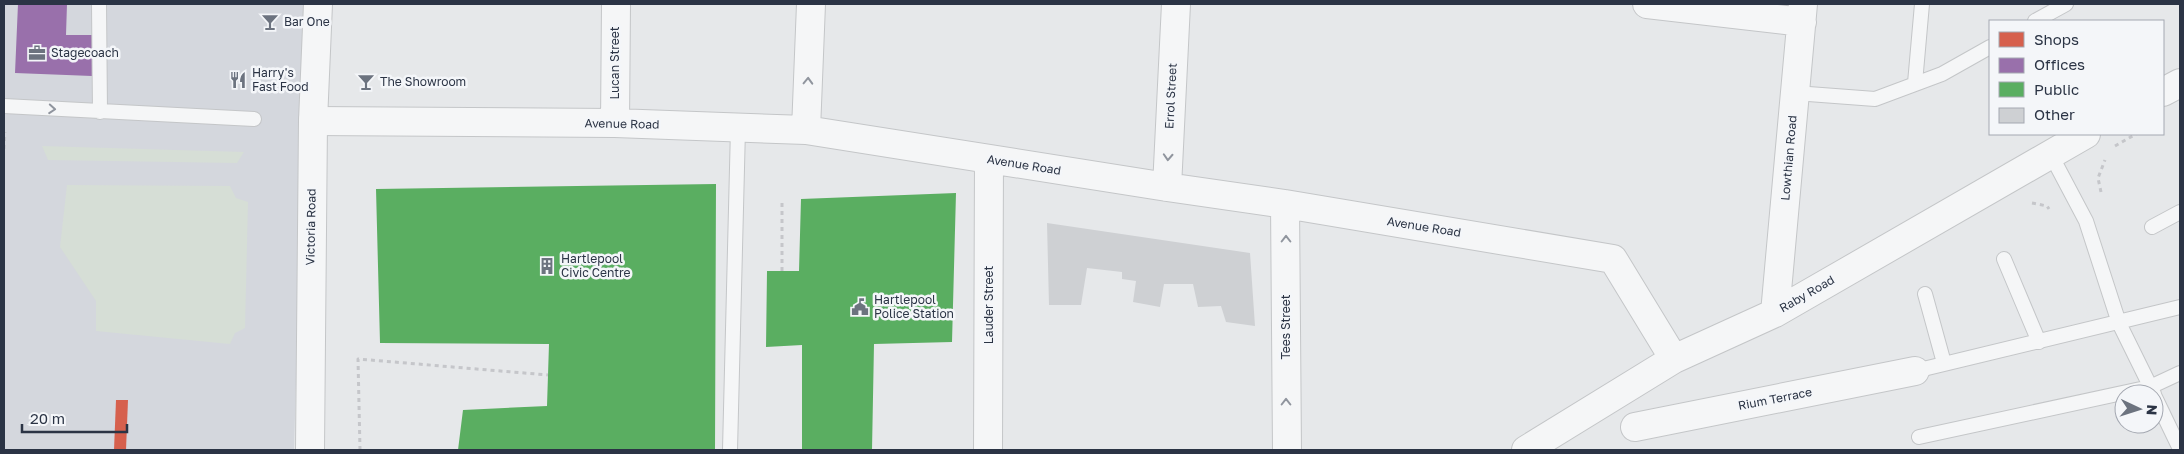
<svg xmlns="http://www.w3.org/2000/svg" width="2184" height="454" font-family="'Golos Text',sans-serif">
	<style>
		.built { fill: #d4d7dd }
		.green { fill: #d6ded6 }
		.shops { fill: #d6604d }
		.offices { fill: #9970ab }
		.public { fill: #5aae61 }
		.building { fill: #ced0d3 }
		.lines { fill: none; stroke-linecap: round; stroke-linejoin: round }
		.service-casing { stroke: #c4c6c8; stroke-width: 16 }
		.minor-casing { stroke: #c4c6c8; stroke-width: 30 }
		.tertiary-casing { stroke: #c4c6c8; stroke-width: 30 }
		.path { stroke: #c5c6ca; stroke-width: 3; stroke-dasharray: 4 4; stroke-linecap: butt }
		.service { stroke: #f5f6f7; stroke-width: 14 }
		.minor { stroke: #f5f6f7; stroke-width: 28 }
		.tertiary { stroke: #f5f6f7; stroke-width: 28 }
		.oneway { stroke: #90959e }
		.labels { text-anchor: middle; stroke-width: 5; stroke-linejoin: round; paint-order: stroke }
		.poi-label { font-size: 12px; fill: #2b3445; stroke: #f4f6f9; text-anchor: start }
		.street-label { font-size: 12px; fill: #2b3445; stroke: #f4f6f9 }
	</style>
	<rect width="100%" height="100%" fill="#e6e8ea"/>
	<path class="built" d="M 4,4 L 307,4 L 294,450 L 4,450 Z"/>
	<path class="green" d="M 42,146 L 244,152 L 237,163 L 48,160 Z
		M 67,185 L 230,186 L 236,198 L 248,202 L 245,328 L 235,333 L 230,344 L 96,331 L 96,301 L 60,247 Z"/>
	<path class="shops" d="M 116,400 L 128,400 L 126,450 L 114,450 Z"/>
	<path class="offices" d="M 18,4 L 67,4 L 66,35 L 94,35 L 92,76 L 15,73 Z"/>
	<path class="public" d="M 716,184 L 715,450 L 458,450 L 463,410 L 547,406 L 549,344 L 380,343 L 376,189 Z
		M 956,193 L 952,342 L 874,344 L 872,450 L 802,450 L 802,345 L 766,347 L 767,271 L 799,271 L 801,199 Z"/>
	<path class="building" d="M 1047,223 L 1250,253 L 1255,326 L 1226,322 L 1221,306 L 1198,307 L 1193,284 L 1164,284 L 1160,307 L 1133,302 L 1136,281 L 1122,279 L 1122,272 L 1087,268 L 1081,305 L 1049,305 Z"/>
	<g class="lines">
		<g class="service-casing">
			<path id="service" d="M 99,4 L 100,112
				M 2035,21 L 2066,4
				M 1915,83 L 1922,4
				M 1795,93 L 1875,99 L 1942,74 L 1990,47
				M 4,106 L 254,119
				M 2050,153 L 2086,221 L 2119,323 L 2154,394
				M 2152,227 L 2180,212
				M 2004,259 L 2039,342
				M 1925,294 L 1944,363
				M 1915,371 L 2180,307
				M 2154,395 L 2180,449
				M 1919,437 L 2150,387 L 2180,373
				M 730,450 L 738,128"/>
		</g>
		<g class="minor-casing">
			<path id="minor" d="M 1647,4 L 1802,22
				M 2163,92 L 2180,83
				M 313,121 L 615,123 L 806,130 L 1167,187 L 1285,204 L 1613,259 L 1674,359
				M 615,123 L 616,4
				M 806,130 L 811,4
				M 1167,187 L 1176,4
				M 1285,204 L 1287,450
				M 1775,313 L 1803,4
				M 1635,427 L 1915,371
				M 988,450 L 989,159
				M 1526,450 L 1674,359 L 1775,313 L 2086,134"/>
		</g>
		<g class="tertiary-casing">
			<path id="tertiary" d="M 310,450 L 313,121 L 318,4"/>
		</g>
		<path class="path" d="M 2115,146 L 2136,134
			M 4,149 L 5,132
			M 2101,192 L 2098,178 L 2105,160
			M 2032,203 L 2047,206 L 2049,209
			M 782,271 L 782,203
			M 360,450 L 358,359 L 548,375"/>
		<use href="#service" class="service"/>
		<use href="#minor" class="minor"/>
		<use href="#tertiary" class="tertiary"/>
	</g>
	<defs><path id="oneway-chevron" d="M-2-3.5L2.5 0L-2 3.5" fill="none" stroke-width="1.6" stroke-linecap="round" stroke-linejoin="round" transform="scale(1.25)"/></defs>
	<g class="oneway">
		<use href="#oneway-chevron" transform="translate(808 81) rotate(-88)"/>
		<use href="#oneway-chevron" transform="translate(52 109) rotate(4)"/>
		<use href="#oneway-chevron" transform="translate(1168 157) rotate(93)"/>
		<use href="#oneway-chevron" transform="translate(1286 239) rotate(-90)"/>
		<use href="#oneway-chevron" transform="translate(1286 402) rotate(-90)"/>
	</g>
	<defs>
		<g id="bar-bare" transform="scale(1.35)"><path d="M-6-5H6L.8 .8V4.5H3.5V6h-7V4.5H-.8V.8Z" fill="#6c737f" stroke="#f4f6f9" stroke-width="2.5" paint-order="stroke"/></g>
		<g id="office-bare" transform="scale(1.35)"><path d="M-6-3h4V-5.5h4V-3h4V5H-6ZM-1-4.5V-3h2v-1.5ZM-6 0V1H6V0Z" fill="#6c737f" stroke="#f4f6f9" stroke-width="2.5" paint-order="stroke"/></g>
		<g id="restaurant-bare" transform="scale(1.35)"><path d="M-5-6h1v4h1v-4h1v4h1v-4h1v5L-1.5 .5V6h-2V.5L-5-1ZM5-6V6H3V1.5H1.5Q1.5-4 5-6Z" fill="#6c737f" stroke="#f4f6f9" stroke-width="2.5" paint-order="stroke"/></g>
		<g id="building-bare" transform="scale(1.35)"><path d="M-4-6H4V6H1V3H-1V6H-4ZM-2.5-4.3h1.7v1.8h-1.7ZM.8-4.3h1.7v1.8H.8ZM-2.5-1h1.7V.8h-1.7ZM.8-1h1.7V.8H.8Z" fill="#6c737f" stroke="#f4f6f9" stroke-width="2.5" paint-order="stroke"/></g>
		<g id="civic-bare" transform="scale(1.35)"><path d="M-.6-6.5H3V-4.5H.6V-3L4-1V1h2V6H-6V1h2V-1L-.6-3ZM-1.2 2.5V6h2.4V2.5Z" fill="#6c737f" stroke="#f4f6f9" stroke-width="2.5" paint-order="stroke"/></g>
	</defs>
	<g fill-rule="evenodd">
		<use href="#bar-bare" x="270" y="22"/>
		<use href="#office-bare" x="37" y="53"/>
		<use href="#restaurant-bare" x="238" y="80"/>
		<use href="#bar-bare" x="366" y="82"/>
		<use href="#building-bare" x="547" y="266"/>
		<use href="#civic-bare" x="860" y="307"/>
	</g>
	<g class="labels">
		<g class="poi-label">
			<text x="284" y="26">Bar One</text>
			<text x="51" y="57">Stagecoach</text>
			<text x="252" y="77">Harry's<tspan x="252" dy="14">Fast Food</tspan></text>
			<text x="380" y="86">The Showroom</text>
			<text x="561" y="263">Hartlepool<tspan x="561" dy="14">Civic Centre</tspan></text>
			<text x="874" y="304">Hartlepool<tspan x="874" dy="14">Police Station</tspan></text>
		</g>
		<g class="street-label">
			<text transform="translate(615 63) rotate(-90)" y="4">Lucan Street</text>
			<text transform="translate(1171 96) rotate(-87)" y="4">Errol Street</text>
			<text transform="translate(622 124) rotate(1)" y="4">Avenue Road</text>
			<text transform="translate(1789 158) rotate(-85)" y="4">Lowthian Road</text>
			<text transform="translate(1024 165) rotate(9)" y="4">Avenue Road</text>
			<text transform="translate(311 227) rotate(-89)" y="4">Victoria Road</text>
			<text transform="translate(1424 227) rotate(9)" y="4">Avenue Road</text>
			<text transform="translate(1807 294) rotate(-30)" y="4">Raby Road</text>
			<text transform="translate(989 305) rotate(-90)" y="4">Lauder Street</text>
			<text transform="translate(1286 327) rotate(-90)" y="4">Tees Street</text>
			<text transform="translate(1775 399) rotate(-11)" y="4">Rium Terrace</text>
		</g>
	</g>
	<rect width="2184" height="454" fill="none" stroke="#2b3445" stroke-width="10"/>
	<rect x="1989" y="20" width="175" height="115" fill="#f4f6f9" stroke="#a4a8b1"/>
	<rect x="1999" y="32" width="25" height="15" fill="#d6604d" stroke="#a4a8b1"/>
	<text x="2034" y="45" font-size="15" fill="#2b3445">Shops</text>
	<rect x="1999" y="58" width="25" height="15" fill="#9970ab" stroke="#a4a8b1"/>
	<text x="2034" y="70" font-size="15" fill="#2b3445">Offices</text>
	<rect x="1999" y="82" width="25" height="15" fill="#5aae61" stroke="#a4a8b1"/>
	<text x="2034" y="95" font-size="15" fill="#2b3445">Public</text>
	<rect x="1999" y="108" width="25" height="15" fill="#ced0d3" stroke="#a4a8b1"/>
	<text x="2034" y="120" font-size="15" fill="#2b3445">Other</text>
	<g transform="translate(2139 409) rotate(94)"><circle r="24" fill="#f4f6f9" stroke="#a4a8b1"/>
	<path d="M0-4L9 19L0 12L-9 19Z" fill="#6c737f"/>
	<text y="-8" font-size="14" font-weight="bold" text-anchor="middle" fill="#2b3445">N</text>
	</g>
	<path d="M22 424v8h105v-8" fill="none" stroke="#2b3445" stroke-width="2.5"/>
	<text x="30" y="424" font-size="15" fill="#2b3445" stroke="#f4f6f9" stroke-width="4" paint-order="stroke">20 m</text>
</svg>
